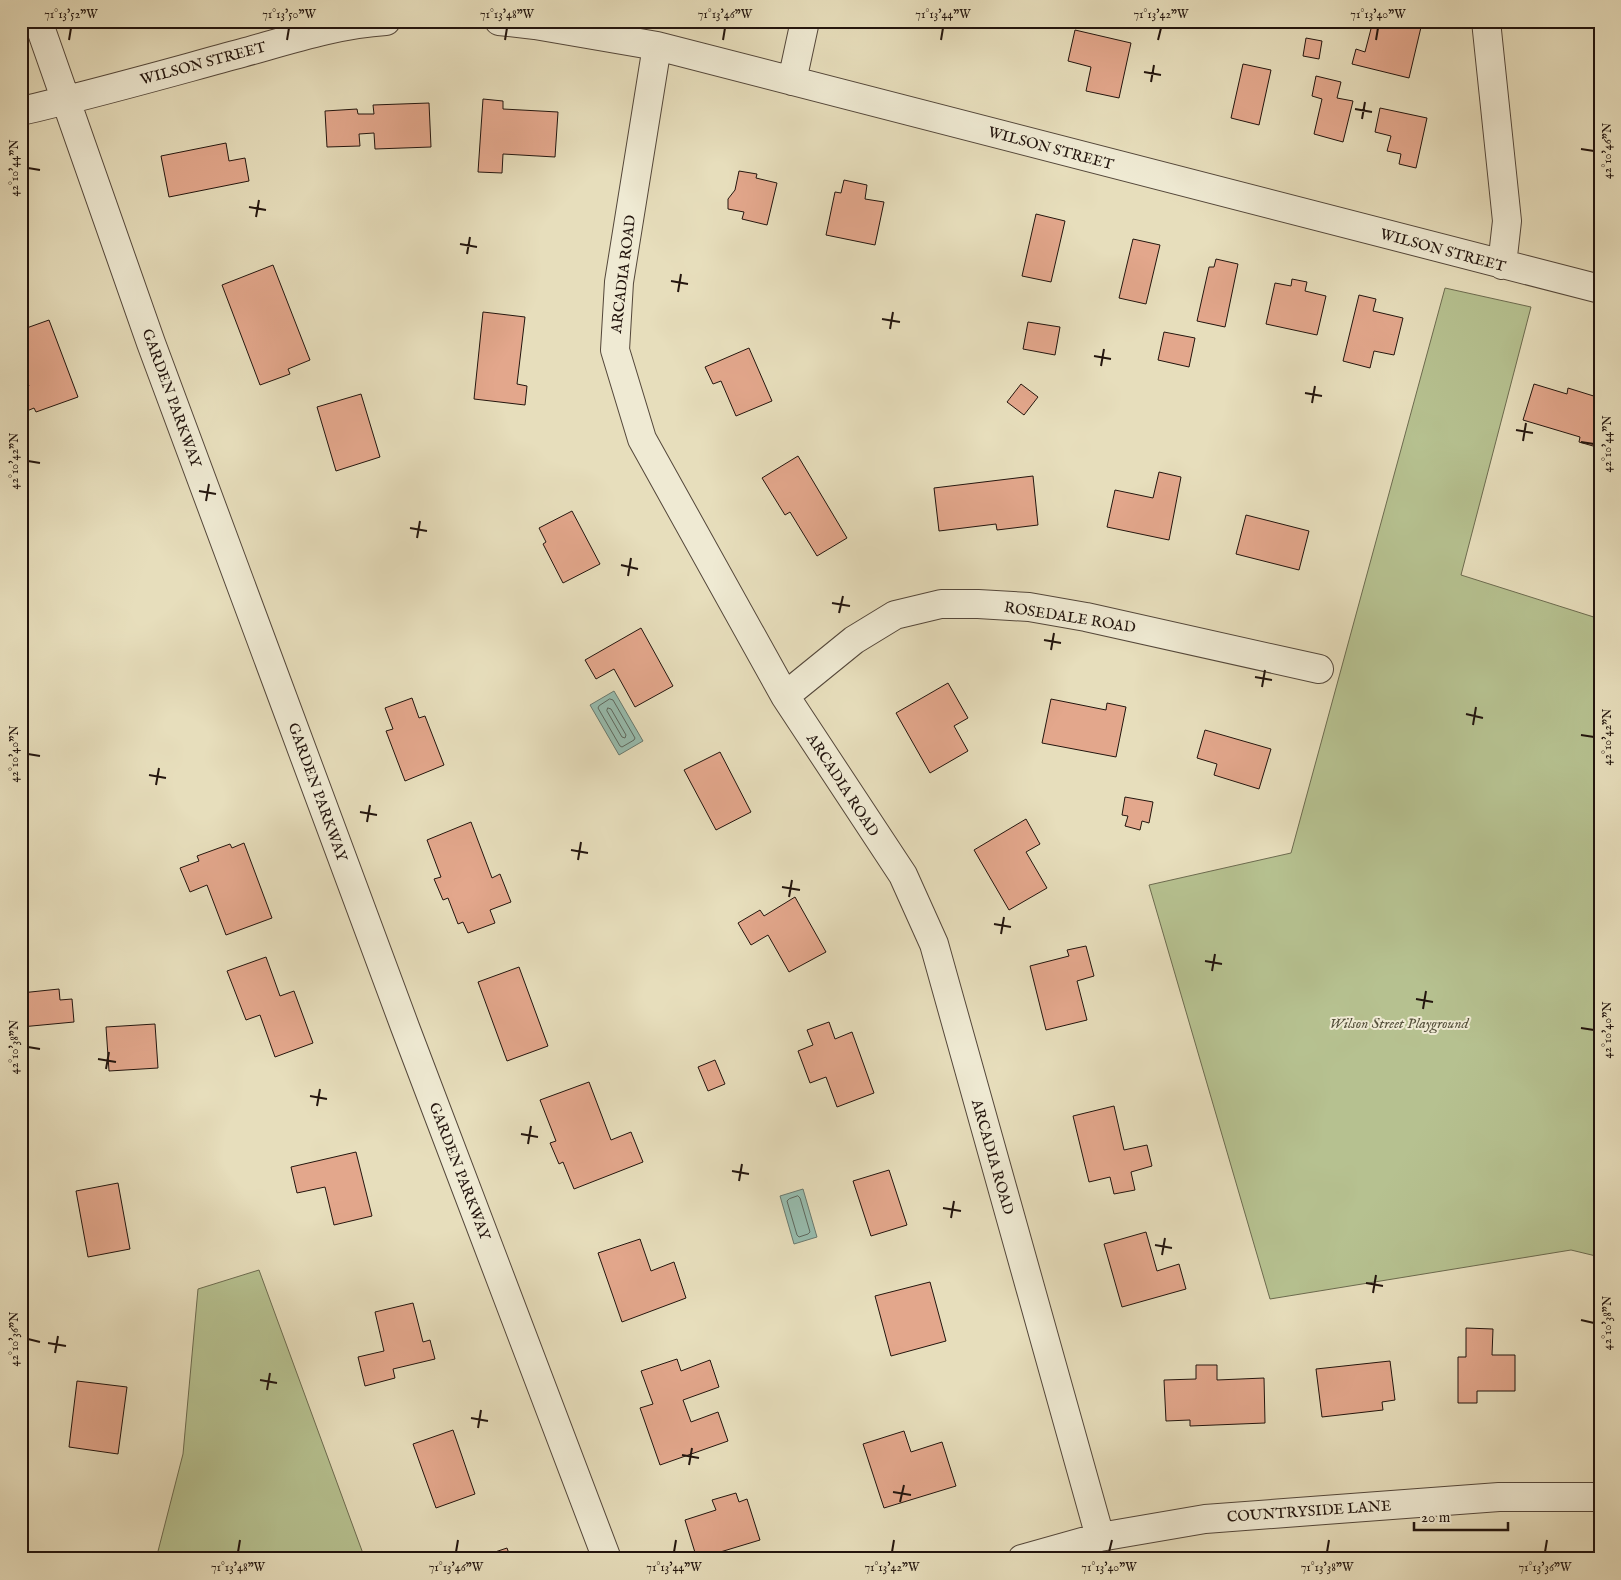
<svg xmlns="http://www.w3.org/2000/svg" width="1621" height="1580" font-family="'IM FELL English',serif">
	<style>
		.green { fill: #b6c190; stroke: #6c6b4f }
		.water { fill: #97bcae; stroke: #69796e }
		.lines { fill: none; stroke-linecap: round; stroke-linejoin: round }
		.shore { stroke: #5d685e; stroke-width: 1 }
		.building { fill: #e3a78c; stroke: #23150e }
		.minor-casing { stroke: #54473a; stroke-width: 30 }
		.minor { stroke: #efead3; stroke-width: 28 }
		.ticks { fill: none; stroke: #23150e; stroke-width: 2 }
		.labels { text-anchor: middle; stroke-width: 4; stroke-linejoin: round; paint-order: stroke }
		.street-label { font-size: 15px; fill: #23150e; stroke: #efead3 }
		.park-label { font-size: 15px; font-style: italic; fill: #56513c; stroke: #efead3 }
		.neatline { fill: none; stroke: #23150e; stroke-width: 2 }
		.ticks-label { font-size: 12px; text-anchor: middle; fill: #23150e }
	</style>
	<rect width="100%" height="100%" fill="#e7debc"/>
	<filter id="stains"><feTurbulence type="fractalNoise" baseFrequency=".004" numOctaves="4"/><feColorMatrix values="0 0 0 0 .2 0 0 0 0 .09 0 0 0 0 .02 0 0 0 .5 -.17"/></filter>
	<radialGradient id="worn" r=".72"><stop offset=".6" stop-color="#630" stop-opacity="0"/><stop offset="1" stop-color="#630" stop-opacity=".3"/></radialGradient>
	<path class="green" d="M 1445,288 L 1531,307 L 1461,575 L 1600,619 L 1600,1257 L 1571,1250 L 1270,1299 L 1149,885 L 1291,853 Z
		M 259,1270 L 365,1559 L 156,1559 L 183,1454 L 198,1289 Z"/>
	<path class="water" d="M 614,691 L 643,741 L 619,755 L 590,705 Z
		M 803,1189 L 817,1237 L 794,1244 L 780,1196 Z"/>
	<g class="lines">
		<path class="shore" d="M 610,699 L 613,700 L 635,738 L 634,740 L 622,747 L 620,746 L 598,708 L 599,706 Z
			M 608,708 L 611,709 L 626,735 L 625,738 L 622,737 L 607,711 Z
			M 798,1196 L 800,1198 L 810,1232 L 808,1234 L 799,1237 L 797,1235 L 787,1201 L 789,1199 Z"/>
	</g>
	<path class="building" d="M 1373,21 L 1414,21 L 1422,23 L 1409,78 L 1352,64 L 1356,49 L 1365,52 Z
		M 1075,30 L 1131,43 L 1119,98 L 1086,91 L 1091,67 L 1068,61 Z
		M 1306,38 L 1322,41 L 1319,59 L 1303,56 Z
		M 1243,64 L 1271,70 L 1259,125 L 1231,118 Z
		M 1316,76 L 1341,82 L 1337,98 L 1353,101 L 1343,142 L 1314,134 L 1322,99 L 1312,96 Z
		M 483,99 L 503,101 L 503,109 L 558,112 L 555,157 L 503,154 L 502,173 L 478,172 Z
		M 429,103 L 431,147 L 375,149 L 374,133 L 359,134 L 360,146 L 327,147 L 325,111 L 357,109 L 358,114 L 374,114 L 373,105 Z
		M 1380,108 L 1427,118 L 1416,168 L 1399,164 L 1401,154 L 1387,151 L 1391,136 L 1375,132 Z
		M 226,143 L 229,161 L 245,158 L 249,181 L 169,197 L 161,156 Z
		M 739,171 L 757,174 L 756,178 L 777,183 L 767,225 L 742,219 L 744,212 L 728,209 L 728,199 L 735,190 Z
		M 844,180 L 867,185 L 865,199 L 884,202 L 875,245 L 826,235 L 835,192 L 841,193 Z
		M 1600,185 L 1600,206 L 1595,205 Z
		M 1036,214 L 1065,221 L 1051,282 L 1022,276 Z
		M 1133,239 L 1160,245 L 1146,304 L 1119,298 Z
		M 1216,259 L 1238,264 L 1225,327 L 1197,321 L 1209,267 L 1214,267 Z
		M 273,265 L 310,360 L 288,369 L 290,374 L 260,385 L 222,285 Z
		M 1292,279 L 1307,282 L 1305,291 L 1326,296 L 1317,335 L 1266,324 L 1275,283 L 1291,286 Z
		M 1359,295 L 1376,299 L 1373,311 L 1403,318 L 1394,355 L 1374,351 L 1370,368 L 1343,361 Z
		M 483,312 L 525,317 L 517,384 L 527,386 L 525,405 L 474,399 Z
		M 49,320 L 78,397 L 36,412 L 34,408 L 22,413 L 21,389 L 29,386 L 21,367 L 21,330 Z
		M 1028,322 L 1060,327 L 1055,355 L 1023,349 Z
		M 1164,332 L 1195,338 L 1189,367 L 1158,360 Z
		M 749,348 L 772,401 L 736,416 L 721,381 L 713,384 L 705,367 Z
		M 1021,384 L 1038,397 L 1024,415 L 1007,402 Z
		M 1534,384 L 1567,394 L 1568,388 L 1600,398 L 1600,448 L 1579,442 L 1580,437 L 1523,420 Z
		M 361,394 L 380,457 L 336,471 L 317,407 Z
		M 798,456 L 847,538 L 817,556 L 790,512 L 785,515 L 762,478 Z
		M 1159,472 L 1181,477 L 1169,540 L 1107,527 L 1115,490 L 1153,498 Z
		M 1033,476 L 1038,525 L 997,530 L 996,524 L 939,531 L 934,488 Z
		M 572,511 L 600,564 L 563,583 L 543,544 L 546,542 L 539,528 Z
		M 1246,515 L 1309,531 L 1299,570 L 1236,554 Z
		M 641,628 L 673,686 L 635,707 L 614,669 L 596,679 L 585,660 Z
		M 948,683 L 968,718 L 954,726 L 968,751 L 930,773 L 896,713 Z
		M 412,698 L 419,718 L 425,716 L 444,765 L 405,781 L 386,731 L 393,729 L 385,708 Z
		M 1051,699 L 1106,710 L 1107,703 L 1126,707 L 1116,757 L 1042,743 Z
		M 1205,730 L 1271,749 L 1259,789 L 1214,775 L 1217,764 L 1197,758 Z
		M 720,752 L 751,812 L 716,830 L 684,770 Z
		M 1125,797 L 1153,802 L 1149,823 L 1142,821 L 1140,830 L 1125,826 L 1128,816 L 1122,815 Z
		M 1026,819 L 1040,844 L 1026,852 L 1047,888 L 1009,910 L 974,850 Z
		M 471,822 L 492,878 L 500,874 L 511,902 L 490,910 L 495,923 L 468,933 L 463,922 L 458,924 L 448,898 L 443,900 L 434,879 L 441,877 L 427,840 Z
		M 244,843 L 272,918 L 226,935 L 207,885 L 190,892 L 180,868 L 199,861 L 197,856 L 230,844 L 232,848 Z
		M 795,897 L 826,952 L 789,972 L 768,935 L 751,945 L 738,923 L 760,910 L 764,916 Z
		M 1086,946 L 1094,976 L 1077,981 L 1087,1020 L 1046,1030 L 1030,966 L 1069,956 L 1067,950 Z
		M 266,957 L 280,996 L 294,991 L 313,1043 L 275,1057 L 260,1015 L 246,1020 L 227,971 Z
		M 519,967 L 548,1046 L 507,1061 L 478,982 Z
		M 59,989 L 60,1000 L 72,999 L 74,1022 L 21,1027 L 21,993 Z
		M 829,1022 L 835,1039 L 852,1032 L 874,1093 L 837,1107 L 826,1077 L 810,1083 L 798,1051 L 813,1045 L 807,1030 Z
		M 155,1024 L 158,1068 L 109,1071 L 106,1027 Z
		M 715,1060 L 725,1084 L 708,1091 L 698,1067 Z
		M 589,1082 L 611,1140 L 631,1132 L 643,1162 L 574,1189 L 563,1162 L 559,1164 L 550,1143 L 556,1141 L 540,1100 Z
		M 1114,1106 L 1124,1150 L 1147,1145 L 1152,1166 L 1131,1172 L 1135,1190 L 1114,1194 L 1110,1177 L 1089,1182 L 1073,1116 Z
		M 356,1152 L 372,1216 L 334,1225 L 325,1187 L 297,1193 L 291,1167 Z
		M 889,1170 L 907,1225 L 871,1236 L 853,1181 Z
		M 118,1183 L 130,1249 L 88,1257 L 76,1191 Z
		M 1146,1232 L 1157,1271 L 1179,1264 L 1186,1289 L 1122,1307 L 1104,1244 Z
		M 640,1239 L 651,1271 L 674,1262 L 686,1298 L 622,1322 L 598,1253 Z
		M 930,1282 L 946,1341 L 891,1356 L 875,1296 Z
		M 413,1303 L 423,1342 L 430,1340 L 435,1359 L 393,1369 L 395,1378 L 365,1386 L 358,1357 L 384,1351 L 375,1312 Z
		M 1466,1328 L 1493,1329 L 1492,1355 L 1515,1355 L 1515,1391 L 1477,1391 L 1477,1403 L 1458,1403 L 1458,1357 L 1466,1357 Z
		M 677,1359 L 681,1371 L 710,1360 L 719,1387 L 683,1400 L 691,1422 L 718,1412 L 728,1441 L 660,1465 L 640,1408 L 653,1404 L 641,1371 Z
		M 1390,1361 L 1395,1400 L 1382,1402 L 1383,1410 L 1322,1417 L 1316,1369 Z
		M 1196,1365 L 1217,1365 L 1217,1380 L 1264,1378 L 1265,1423 L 1190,1426 L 1190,1420 L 1166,1421 L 1164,1380 L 1196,1379 Z
		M 77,1381 L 127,1387 L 118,1454 L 69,1447 Z
		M 453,1430 L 475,1494 L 436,1508 L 413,1444 Z
		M 904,1431 L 911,1452 L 942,1442 L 956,1486 L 884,1508 L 863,1444 Z
		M 736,1493 L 739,1502 L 747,1499 L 760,1540 L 697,1559 L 685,1520 L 716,1510 L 712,1500 Z
		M 507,1548 L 511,1559 L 474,1559 Z"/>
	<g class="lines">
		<g class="minor-casing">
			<path id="minor" d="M 38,21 L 151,343 L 405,1027 L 607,1559
				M 499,21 L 535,25 L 657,46 L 1600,289
				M 1486,21 L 1507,221 L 1502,265
				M 657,46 L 619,282 L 615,350 L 642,439 L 785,696 L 903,875 L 934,944 L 1100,1537
				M 792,81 L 805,21
				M 21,111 C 95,94 168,73 242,53 C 289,40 337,24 386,21
				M 785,696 L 854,640 L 895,615 L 941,604 L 978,604 L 1029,607 L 1086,617 L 1319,669
				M 1022,1559 L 1100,1537 L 1205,1519 L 1499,1497 L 1600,1497"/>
		</g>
		<use href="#minor" class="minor"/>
	</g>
	<path class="ticks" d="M 69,40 L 71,28M 287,40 L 289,28M 505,40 L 507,28M 723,40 L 725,28M 941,40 L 943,28M 1158,40 L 1161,28M 1376,40 L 1378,28M 1144,72 L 1161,75M 1151,82 L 1154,65M 1355,109 L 1372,112M 1362,119 L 1365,102M 1581,149 L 1594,151M 28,168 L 40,170M 249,207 L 266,210M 256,217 L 259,200M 460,244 L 477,247M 467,254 L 470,237M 671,281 L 688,284M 678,292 L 681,274M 882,319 L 900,322M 890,329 L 893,312M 1094,356 L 1111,359M 1101,366 L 1104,349M 1305,393 L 1322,396M 1312,403 L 1315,386M 1516,430 L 1533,433M 1523,441 L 1526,423M 1581,442 L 1594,444M 28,461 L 40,463M 199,491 L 216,494M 206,501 L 209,484M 410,528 L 427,531M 417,538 L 420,521M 621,565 L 638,569M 628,576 L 631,558M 832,603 L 850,606M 839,613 L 843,596M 1044,640 L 1061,643M 1051,650 L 1054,633M 1255,677 L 1272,680M 1262,687 L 1265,670M 1466,714 L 1483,718M 1473,725 L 1476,707M 1581,735 L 1594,737M 28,754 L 40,756M 149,775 L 166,778M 156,785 L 159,768M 360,812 L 377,815M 367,822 L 370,805M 571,850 L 588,853M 578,860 L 581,842M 782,887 L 800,890M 789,897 L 792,880M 994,924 L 1011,927M 1001,934 L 1004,917M 1205,961 L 1222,964M 1212,971 L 1215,954M 1416,999 L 1433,1002M 1423,1009 L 1426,991M 1581,1028 L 1594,1030M 28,1047 L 40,1049M 98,1059 L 116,1062M 106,1069 L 109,1052M 310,1096 L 327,1099M 317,1106 L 320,1089M 521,1134 L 538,1137M 528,1144 L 531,1126M 732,1171 L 749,1174M 739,1181 L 742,1164M 943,1208 L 961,1211M 951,1218 L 954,1201M 1155,1245 L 1172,1248M 1162,1255 L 1165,1238M 1366,1283 L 1383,1286M 1373,1293 L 1376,1275M 1581,1320 L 1594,1323M 28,1339 L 40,1342M 48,1343 L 66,1346M 55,1353 L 58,1336M 260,1380 L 277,1383M 267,1390 L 270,1373M 471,1418 L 488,1421M 478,1428 L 481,1410M 682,1455 L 699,1458M 689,1465 L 692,1448M 893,1492 L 911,1495M 900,1502 L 904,1485M 238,1552 L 240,1540M 456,1552 L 458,1540M 674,1552 L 676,1540M 892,1552 L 894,1540M 1109,1552 L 1112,1540M 1327,1552 L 1329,1540M 1545,1552 L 1547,1540"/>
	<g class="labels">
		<g class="street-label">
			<text transform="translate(203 63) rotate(-15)" y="5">WILSON STREET</text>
			<text transform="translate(1051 148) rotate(15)" y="5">WILSON STREET</text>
			<text transform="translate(1443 250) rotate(15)" y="5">WILSON STREET</text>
			<text transform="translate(623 274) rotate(-83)" y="5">ARCADIA ROAD</text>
			<text transform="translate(172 398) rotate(70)" y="5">GARDEN PARKWAY</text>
			<text transform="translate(1070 617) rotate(9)" y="5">ROSEDALE ROAD</text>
			<text transform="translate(843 785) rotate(57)" y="5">ARCADIA ROAD</text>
			<text transform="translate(318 792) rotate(70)" y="5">GARDEN PARKWAY</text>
			<text transform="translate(993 1157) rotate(74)" y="5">ARCADIA ROAD</text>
			<text transform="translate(460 1171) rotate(69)" y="5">GARDEN PARKWAY</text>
			<text transform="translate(1309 1511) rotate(-4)" y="5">COUNTRYSIDE LANE</text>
		</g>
		<g class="park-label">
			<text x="1399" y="1028">Wilson Street Playground</text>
		</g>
	</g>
	<rect width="1621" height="1580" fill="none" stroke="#e7debc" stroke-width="55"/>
	<path d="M1414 1522v8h94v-8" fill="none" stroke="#23150e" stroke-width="2.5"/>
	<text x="1421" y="1522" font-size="15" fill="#23150e" stroke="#efead3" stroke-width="4" paint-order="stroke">20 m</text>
	<rect x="28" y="28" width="1566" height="1524" class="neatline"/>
	<g class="ticks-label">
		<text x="71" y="18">71°13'52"W</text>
		<text x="289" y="18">71°13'50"W</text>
		<text x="507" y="18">71°13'48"W</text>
		<text x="725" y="18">71°13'46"W</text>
		<text x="943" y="18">71°13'44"W</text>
		<text x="1161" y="18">71°13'42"W</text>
		<text x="1378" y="18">71°13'40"W</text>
		<text transform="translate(1607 151) rotate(-90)" y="4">42°10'46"N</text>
		<text transform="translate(14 168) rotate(-90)" y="4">42°10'44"N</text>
		<text transform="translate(1607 444) rotate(-90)" y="4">42°10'44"N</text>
		<text transform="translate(14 461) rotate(-90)" y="4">42°10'42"N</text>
		<text transform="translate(1607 737) rotate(-90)" y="4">42°10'42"N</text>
		<text transform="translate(14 754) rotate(-90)" y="4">42°10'40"N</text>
		<text transform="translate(1607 1030) rotate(-90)" y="4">42°10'40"N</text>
		<text transform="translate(14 1047) rotate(-90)" y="4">42°10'38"N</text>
		<text transform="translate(1607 1323) rotate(-90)" y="4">42°10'38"N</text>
		<text transform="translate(14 1339) rotate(-90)" y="4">42°10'36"N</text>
		<text x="238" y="1571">71°13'48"W</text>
		<text x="456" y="1571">71°13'46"W</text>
		<text x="674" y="1571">71°13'44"W</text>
		<text x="892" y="1571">71°13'42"W</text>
		<text x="1109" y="1571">71°13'40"W</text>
		<text x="1327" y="1571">71°13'38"W</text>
		<text x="1545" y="1571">71°13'36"W</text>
	</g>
	<rect width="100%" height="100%" filter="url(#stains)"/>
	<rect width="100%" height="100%" fill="url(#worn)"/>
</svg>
